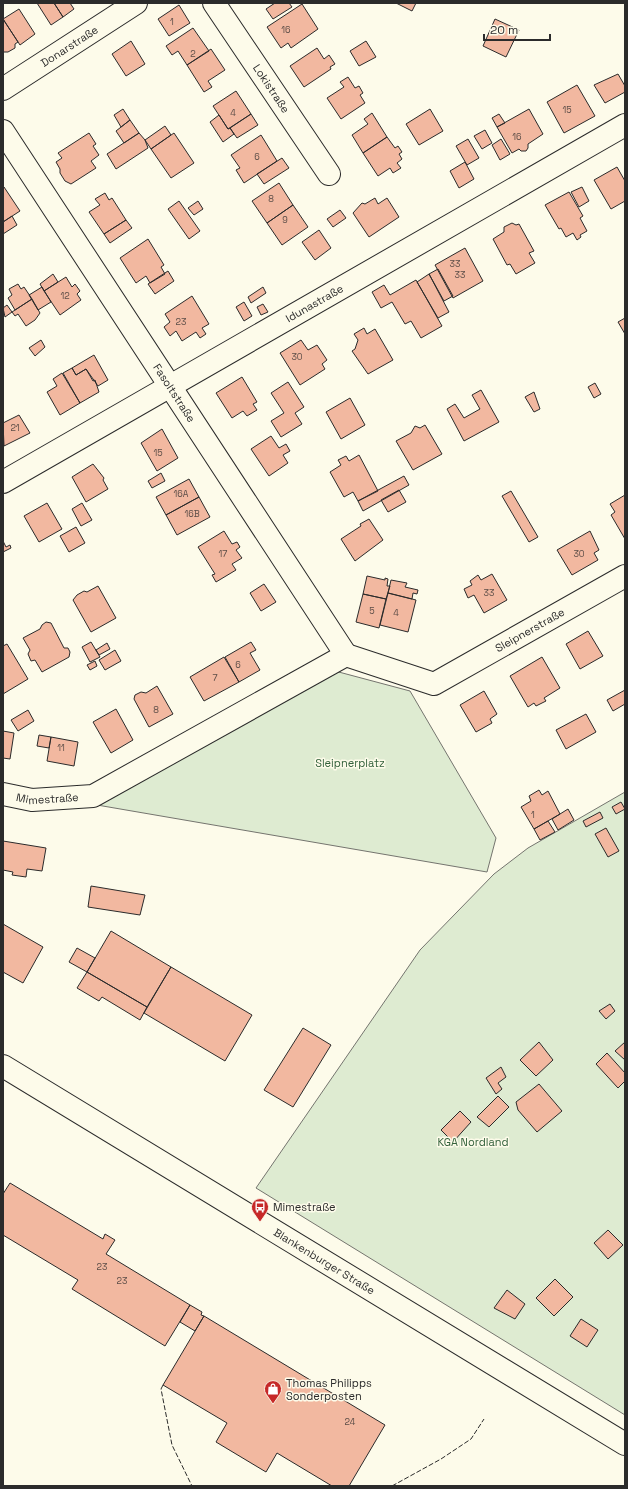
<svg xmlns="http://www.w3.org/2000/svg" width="628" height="1489" font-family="'Space Grotesk',sans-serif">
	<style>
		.green { fill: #deebd1; stroke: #74746e }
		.building { fill: #f2b8a0; stroke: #2b2b2b }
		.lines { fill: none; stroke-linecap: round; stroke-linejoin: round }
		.minor-casing { stroke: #2b2b2b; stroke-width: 24 }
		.major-casing { stroke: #2b2b2b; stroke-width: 24 }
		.minor { stroke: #fdfbea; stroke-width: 22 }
		.major { stroke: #fdfbea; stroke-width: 22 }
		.fence { stroke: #2b2b2b; stroke-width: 1; stroke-dasharray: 5 2; stroke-linecap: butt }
		.labels { text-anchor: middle; stroke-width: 3; stroke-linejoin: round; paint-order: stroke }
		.number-label { font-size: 9px; fill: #5d4e48 }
		.street-label { font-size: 11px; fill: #2b2b2b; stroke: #fdfbea }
		.park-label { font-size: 11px; fill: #34623c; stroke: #fdfbea }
		.poi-label { font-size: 11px; fill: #2b2b2b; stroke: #fdfbea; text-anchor: start }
	</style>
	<rect width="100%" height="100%" fill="#fdfbea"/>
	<path class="green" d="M 335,671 L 410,691 L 496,838 L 487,872 L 97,805 Z
		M 625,792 L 625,1415 L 256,1188 L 420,950 L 494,874 L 528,848 Z"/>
	<path class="building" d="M 37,3 L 54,3 L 63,17 L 51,25 Z
		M 54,3 L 70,3 L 74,9 L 63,17 Z
		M 275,3 L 289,3 L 292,7 L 273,19 L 266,9 Z
		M 396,3 L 416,3 L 412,11 Z
		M 302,4 L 318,29 L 291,48 L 288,43 L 281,48 L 267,27 Z
		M 179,5 L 190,23 L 169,36 L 158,19 Z
		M 19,9 L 35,34 L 20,45 L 3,19 Z
		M 3,19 L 18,42 L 15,44 L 15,48 L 8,52 L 3,52 Z
		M 495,19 L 519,30 L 506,57 L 483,46 Z
		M 193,28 L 209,51 L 187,65 L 178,51 L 172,55 L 166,46 Z
		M 131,41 L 145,64 L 126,76 L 112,54 Z
		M 366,41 L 376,57 L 359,66 L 350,51 Z
		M 317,48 L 324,59 L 329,55 L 335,64 L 330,67 L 331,69 L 304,87 L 290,66 Z
		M 211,49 L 225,70 L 208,81 L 212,87 L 204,92 L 187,65 Z
		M 618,74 L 625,86 L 625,92 L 605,103 L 594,85 Z
		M 348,77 L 355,88 L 359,86 L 363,93 L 360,95 L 365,103 L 341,119 L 327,98 L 344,87 L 340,82 Z
		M 577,85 L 595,116 L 564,133 L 547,102 Z
		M 236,91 L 251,114 L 228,129 L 213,106 Z
		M 123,109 L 130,120 L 121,127 L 114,115 Z
		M 430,109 L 443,131 L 419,145 L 406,124 Z
		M 529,109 L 543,134 L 528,144 L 528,148 L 526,151 L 521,151 L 519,149 L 512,153 L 497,127 Z
		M 372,113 L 387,137 L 363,153 L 352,135 L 368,124 L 364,119 Z
		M 251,114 L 258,125 L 237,138 L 230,128 Z
		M 499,114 L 505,123 L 497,127 L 492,118 Z
		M 219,115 L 228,129 L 230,128 L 234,134 L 223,142 L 210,122 Z
		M 130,120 L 139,133 L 124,143 L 116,131 Z
		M 165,126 L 171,135 L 151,149 L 145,140 Z
		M 485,130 L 492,143 L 482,149 L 474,136 Z
		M 89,133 L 96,144 L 93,146 L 99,155 L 91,161 L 96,168 L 71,184 L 65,181 L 60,173 L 60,169 L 56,162 L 62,158 L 58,153 Z
		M 139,133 L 145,140 L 148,148 L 116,169 L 107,154 Z
		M 174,133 L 194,163 L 171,178 L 151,149 Z
		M 261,135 L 277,161 L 244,183 L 236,170 L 240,168 L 231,155 Z
		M 387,137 L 395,148 L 398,146 L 402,152 L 399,154 L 402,159 L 397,163 L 401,168 L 393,173 L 390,168 L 378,176 L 363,153 Z
		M 468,139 L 479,158 L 467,165 L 456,146 Z
		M 501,139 L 510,154 L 500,160 L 492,145 Z
		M 282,158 L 289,168 L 264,184 L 257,174 Z
		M 465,162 L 474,179 L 459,188 L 450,171 Z
		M 617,167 L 625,181 L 625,201 L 611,209 L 594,180 Z
		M 279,183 L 293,205 L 267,223 L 252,201 Z
		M 4,187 L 20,211 L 3,222 L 3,188 Z
		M 582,187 L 589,201 L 579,207 L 571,192 Z
		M 569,192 L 583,216 L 580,218 L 587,231 L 580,235 L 581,237 L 577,240 L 573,233 L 566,237 L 561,228 L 559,229 L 545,205 Z
		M 105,193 L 109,200 L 112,198 L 126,220 L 104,234 L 89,212 L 100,205 L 95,199 Z
		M 375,198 L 378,204 L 387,198 L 399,217 L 369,237 L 353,213 L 362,203 L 365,204 Z
		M 179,201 L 200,231 L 189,239 L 168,209 Z
		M 198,201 L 203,209 L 194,215 L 188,208 Z
		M 293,205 L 308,227 L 282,245 L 267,223 Z
		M 340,210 L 346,218 L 333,227 L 327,219 Z
		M 12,216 L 17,225 L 3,234 L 3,222 Z
		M 126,220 L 132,228 L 110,243 L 104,234 Z
		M 512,223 L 516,225 L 519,224 L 534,251 L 529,253 L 535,263 L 516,274 L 510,264 L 507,265 L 493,239 L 504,232 L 504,227 Z
		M 319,230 L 331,248 L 315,260 L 302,242 Z
		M 148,239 L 164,265 L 161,267 L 165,274 L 150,283 L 146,276 L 136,283 L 120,258 Z
		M 465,248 L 483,281 L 453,298 L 435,265 Z
		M 438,269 L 453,296 L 444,301 L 429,274 Z
		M 168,271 L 174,281 L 155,294 L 148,284 Z
		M 53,274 L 58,282 L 44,291 L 40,284 Z
		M 429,274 L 449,312 L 438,318 L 417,282 Z
		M 66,277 L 72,287 L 75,284 L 80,291 L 77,294 L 81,300 L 60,315 L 44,291 Z
		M 416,280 L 442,326 L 421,338 L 411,321 L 405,324 L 392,302 L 381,308 L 372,292 L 384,285 L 390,295 Z
		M 18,284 L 21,289 L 24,287 L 32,299 L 15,310 L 8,298 L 12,295 L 9,289 Z
		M 42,287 L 51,302 L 38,310 L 29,295 Z
		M 263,287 L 266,293 L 251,303 L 248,297 Z
		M 192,296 L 209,324 L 202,328 L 206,334 L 200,338 L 196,332 L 182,341 L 176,331 L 170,336 L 164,327 L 170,322 L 165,314 Z
		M 32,299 L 40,313 L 35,320 L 26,326 L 18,314 L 15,316 L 12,312 Z
		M 244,302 L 252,316 L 244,321 L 236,307 Z
		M 263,304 L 268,312 L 261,315 L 257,307 Z
		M 7,305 L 12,312 L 5,317 L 3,308 Z
		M 625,318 L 625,334 L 618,322 Z
		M 364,328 L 367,334 L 375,329 L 393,360 L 368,374 L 352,351 L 355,349 L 358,340 L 354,334 Z
		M 41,340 L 45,347 L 35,356 L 29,348 Z
		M 301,340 L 308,350 L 317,345 L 327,360 L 322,364 L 325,369 L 300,385 L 280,353 Z
		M 94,355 L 108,380 L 98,386 L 86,369 L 76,375 L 72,368 Z
		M 72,368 L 76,375 L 86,369 L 93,381 L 95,380 L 99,392 L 80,403 L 63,373 Z
		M 62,373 L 80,403 L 60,415 L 47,392 L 57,386 L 53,379 Z
		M 242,377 L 257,402 L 253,404 L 257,410 L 247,416 L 243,411 L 232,418 L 216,393 Z
		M 288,382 L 304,407 L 295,413 L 302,424 L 281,437 L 271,421 L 284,413 L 271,393 Z
		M 595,383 L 601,394 L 594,398 L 588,387 Z
		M 481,390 L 499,422 L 464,441 L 447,409 L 455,404 L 464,418 L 480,409 L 472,395 Z
		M 534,392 L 540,409 L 534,412 L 525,397 Z
		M 350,398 L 365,425 L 341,439 L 326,412 Z
		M 19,415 L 30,433 L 4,446 L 3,423 Z
		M 425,425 L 442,454 L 413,470 L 396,441 L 411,433 L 415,426 L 420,428 Z
		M 162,429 L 178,458 L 157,471 L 141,443 Z
		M 271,436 L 279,448 L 286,444 L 290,451 L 283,455 L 288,463 L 269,476 L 251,449 Z
		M 359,455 L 378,491 L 358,501 L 353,492 L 344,497 L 330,472 L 341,465 L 338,460 L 346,456 L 349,461 Z
		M 93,464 L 104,478 L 103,480 L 108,489 L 86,502 L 72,477 Z
		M 161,473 L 165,481 L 152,488 L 148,481 Z
		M 404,476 L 409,485 L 363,511 L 358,501 Z
		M 189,479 L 199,497 L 166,515 L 156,497 Z
		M 399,490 L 406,502 L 388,512 L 381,500 Z
		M 511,491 L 538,537 L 529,542 L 502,496 Z
		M 625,495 L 625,539 L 611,515 L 615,512 L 610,504 Z
		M 199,497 L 210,517 L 177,535 L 166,515 Z
		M 47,503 L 62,529 L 39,542 L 24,516 Z
		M 82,503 L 92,520 L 81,526 L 72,509 Z
		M 369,519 L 383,540 L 355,561 L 341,539 L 361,526 L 360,524 Z
		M 76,527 L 85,543 L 69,552 L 60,536 Z
		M 224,531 L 232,544 L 237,542 L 240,547 L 236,550 L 242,558 L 232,564 L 236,570 L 216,582 L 212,575 L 215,574 L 198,547 Z
		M 590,531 L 599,550 L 594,553 L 598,560 L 572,575 L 557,550 Z
		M 3,541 L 6,547 L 10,545 L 11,548 L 3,552 Z
		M 492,574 L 507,600 L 484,613 L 474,595 L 468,598 L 464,589 L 472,585 L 470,581 L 478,575 L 481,580 Z
		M 367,576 L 385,580 L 385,578 L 388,579 L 387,586 L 390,586 L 386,599 L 363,594 Z
		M 391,580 L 407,583 L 405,587 L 418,590 L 417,594 L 413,593 L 412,599 L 388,593 Z
		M 264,584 L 276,602 L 261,611 L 250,593 Z
		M 98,586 L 116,618 L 91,632 L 73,600 L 77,595 L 84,591 L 87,592 Z
		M 388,593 L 416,600 L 408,632 L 380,625 Z
		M 363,594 L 386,599 L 379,628 L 356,622 Z
		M 46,622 L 51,623 L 64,648 L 68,648 L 70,652 L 69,657 L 42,672 L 35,660 L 31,661 L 28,654 L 30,650 L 23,638 L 40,629 L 42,625 Z
		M 588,631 L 603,656 L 580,669 L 566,644 Z
		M 91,642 L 100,657 L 90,662 L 82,647 Z
		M 251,642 L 256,650 L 250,653 L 260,670 L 239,682 L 225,657 Z
		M 107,643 L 110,649 L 99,655 L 96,650 Z
		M 7,644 L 28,679 L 3,694 L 3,646 Z
		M 115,650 L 121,661 L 105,670 L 99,660 Z
		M 224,657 L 239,682 L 204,701 L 190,677 Z
		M 542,657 L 560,688 L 544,698 L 546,701 L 536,706 L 534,703 L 528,707 L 510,676 Z
		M 95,661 L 97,666 L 90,670 L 87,665 Z
		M 157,686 L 173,714 L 149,727 L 134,699 L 135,695 L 141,692 L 146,693 Z
		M 625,690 L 625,704 L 613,711 L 607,700 Z
		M 484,691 L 497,714 L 490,719 L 492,723 L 476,732 L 460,705 Z
		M 116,709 L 133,740 L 111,753 L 93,722 Z
		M 28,710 L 34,721 L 18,731 L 11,720 Z
		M 586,714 L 596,732 L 566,749 L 556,730 Z
		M 3,731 L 14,733 L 10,759 L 3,758 Z
		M 39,735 L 51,737 L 49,748 L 37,746 Z
		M 51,737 L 78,742 L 74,766 L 47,761 Z
		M 539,790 L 542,795 L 548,791 L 560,814 L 534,829 L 521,807 L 531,801 L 529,796 Z
		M 621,802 L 625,809 L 616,814 L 612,807 Z
		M 568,809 L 574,820 L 558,830 L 552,819 Z
		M 600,812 L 603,818 L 586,827 L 583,821 Z
		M 548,821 L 555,832 L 540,840 L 534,829 Z
		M 606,828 L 619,851 L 608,857 L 595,834 Z
		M 3,841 L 46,848 L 42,871 L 27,869 L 26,877 L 12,875 L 13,872 L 3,870 Z
		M 91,886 L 145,895 L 140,915 L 88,907 Z
		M 3,924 L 43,947 L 23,983 L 3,972 Z
		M 111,931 L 171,967 L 147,1007 L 87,972 Z
		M 77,948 L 95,958 L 87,972 L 69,962 Z
		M 171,967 L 252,1015 L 225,1061 L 144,1013 Z
		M 87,972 L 147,1007 L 140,1020 L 102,997 L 99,1001 L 77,988 Z
		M 610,1004 L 615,1011 L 606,1019 L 599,1011 Z
		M 303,1028 L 331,1045 L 293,1107 L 264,1090 Z
		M 539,1042 L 553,1060 L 536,1076 L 520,1060 Z
		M 625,1042 L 625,1060 L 615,1051 Z
		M 607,1053 L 625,1073 L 625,1081 L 618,1088 L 596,1064 Z
		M 501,1067 L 506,1077 L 498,1083 L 502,1089 L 496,1094 L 486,1078 Z
		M 539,1084 L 562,1111 L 537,1132 L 518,1110 L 516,1102 Z
		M 498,1096 L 509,1107 L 489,1127 L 477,1117 Z
		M 460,1111 L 471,1122 L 453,1142 L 441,1130 Z
		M 10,1183 L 103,1239 L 105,1234 L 115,1240 L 106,1254 L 190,1305 L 165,1346 L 72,1289 L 78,1280 L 3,1235 L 3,1194 Z
		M 608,1230 L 623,1245 L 608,1259 L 594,1243 Z
		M 555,1279 L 573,1297 L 554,1316 L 536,1298 Z
		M 507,1290 L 525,1304 L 515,1319 L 494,1308 Z
		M 190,1305 L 202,1312 L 201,1315 L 204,1316 L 195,1331 L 180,1322 Z
		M 204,1316 L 385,1425 L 349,1486 L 332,1486 L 277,1453 L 266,1472 L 216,1442 L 227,1423 L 163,1385 Z
		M 581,1319 L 598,1330 L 587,1347 L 570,1336 Z"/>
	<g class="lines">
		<g class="minor-casing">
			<g id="minor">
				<path id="s1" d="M 214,3 L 329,174"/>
				<path id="s2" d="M 3,89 L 136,3"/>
				<path id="s3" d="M 3,131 L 346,655"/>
				<path id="s4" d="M 3,482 L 625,125"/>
				<path id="s5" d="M 3,794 L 32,800 L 93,796 L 346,655 L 434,684 L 625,576"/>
			</g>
		</g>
		<g class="major-casing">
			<g id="major">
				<path id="s6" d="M 3,1066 L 625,1444"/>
			</g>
		</g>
		<use href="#minor" class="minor"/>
		<use href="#major" class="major"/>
		<path class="fence" d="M 3,1128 L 4,1129
			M 163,1385 L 161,1389 L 172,1445 L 192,1486
			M 392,1486 L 441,1459 L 471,1439 L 484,1419"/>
	</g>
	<defs>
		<g id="bus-pin" transform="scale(0.9)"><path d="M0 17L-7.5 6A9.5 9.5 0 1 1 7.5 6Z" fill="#c62828" stroke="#fdfbea"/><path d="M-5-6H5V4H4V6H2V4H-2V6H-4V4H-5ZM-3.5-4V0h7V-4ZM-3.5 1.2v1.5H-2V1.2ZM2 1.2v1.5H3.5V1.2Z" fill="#fff"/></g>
		<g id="shop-pin" transform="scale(0.9)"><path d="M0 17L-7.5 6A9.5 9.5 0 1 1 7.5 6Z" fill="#c62828" stroke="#fdfbea"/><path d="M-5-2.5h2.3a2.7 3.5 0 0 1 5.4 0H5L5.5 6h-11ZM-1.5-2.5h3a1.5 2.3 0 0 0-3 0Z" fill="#fff"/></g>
	</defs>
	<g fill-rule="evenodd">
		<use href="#bus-pin" x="260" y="1207"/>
		<use href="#shop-pin" x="273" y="1389"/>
	</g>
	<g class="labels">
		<g class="number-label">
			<text x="172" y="25">1</text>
			<text x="286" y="33">16</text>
			<text x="193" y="57">2</text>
			<text x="567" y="113">15</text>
			<text x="233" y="116">4</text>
			<text x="517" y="140">16</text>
			<text x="257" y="160">6</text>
			<text x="271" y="202">8</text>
			<text x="285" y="223">9</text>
			<text x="455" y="267">33</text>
			<text x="460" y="278">33</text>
			<text x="65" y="299">12</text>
			<text x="181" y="325">23</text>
			<text x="297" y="360">30</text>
			<text x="15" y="431">21</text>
			<text x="158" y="456">15</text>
			<text x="181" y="497">16A</text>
			<text x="192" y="517">16B</text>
			<text x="223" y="557">17</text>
			<text x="579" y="557">30</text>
			<text x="489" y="596">33</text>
			<text x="372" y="614">5</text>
			<text x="396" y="616">4</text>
			<text x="238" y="668">6</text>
			<text x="215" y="681">7</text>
			<text x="156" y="713">8</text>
			<text x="61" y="751">11</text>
			<text x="533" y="818">1</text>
			<text x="102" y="1270">23</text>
			<text x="122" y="1284">23</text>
			<text x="350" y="1425">24</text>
		</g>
		<g class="street-label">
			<text dy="4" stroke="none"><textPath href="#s2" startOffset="79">Donarstraße</textPath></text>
			<text dy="4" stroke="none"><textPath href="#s1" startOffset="103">Lokistraße</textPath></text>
			<text dy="4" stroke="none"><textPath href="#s4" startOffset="359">Idunastraße</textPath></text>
			<text dy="4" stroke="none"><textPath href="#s3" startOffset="313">Fasoltstraße</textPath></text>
			<text dy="4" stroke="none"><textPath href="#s5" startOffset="583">Sleipnerstraße</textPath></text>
			<text dy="4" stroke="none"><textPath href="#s5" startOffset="45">Mimestraße</textPath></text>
			<text dy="4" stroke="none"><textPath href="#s6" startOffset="376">Blankenburger Straße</textPath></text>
		</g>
		<g class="park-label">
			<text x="350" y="767">Sleipnerplatz</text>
			<text x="473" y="1146">KGA Nordland</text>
		</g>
		<g class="poi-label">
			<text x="273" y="1211">Mimestraße</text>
			<text x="286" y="1387">Thomas Philipps<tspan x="286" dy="13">Sonderposten</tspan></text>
		</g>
	</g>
	<rect width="628" height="1489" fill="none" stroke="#2b2b2b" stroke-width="8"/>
	<path d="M484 34v6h66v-6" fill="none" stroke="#2b2b2b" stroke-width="2"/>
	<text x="490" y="34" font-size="12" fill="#2b2b2b" stroke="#fdfbea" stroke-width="3" paint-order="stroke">20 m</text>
</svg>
